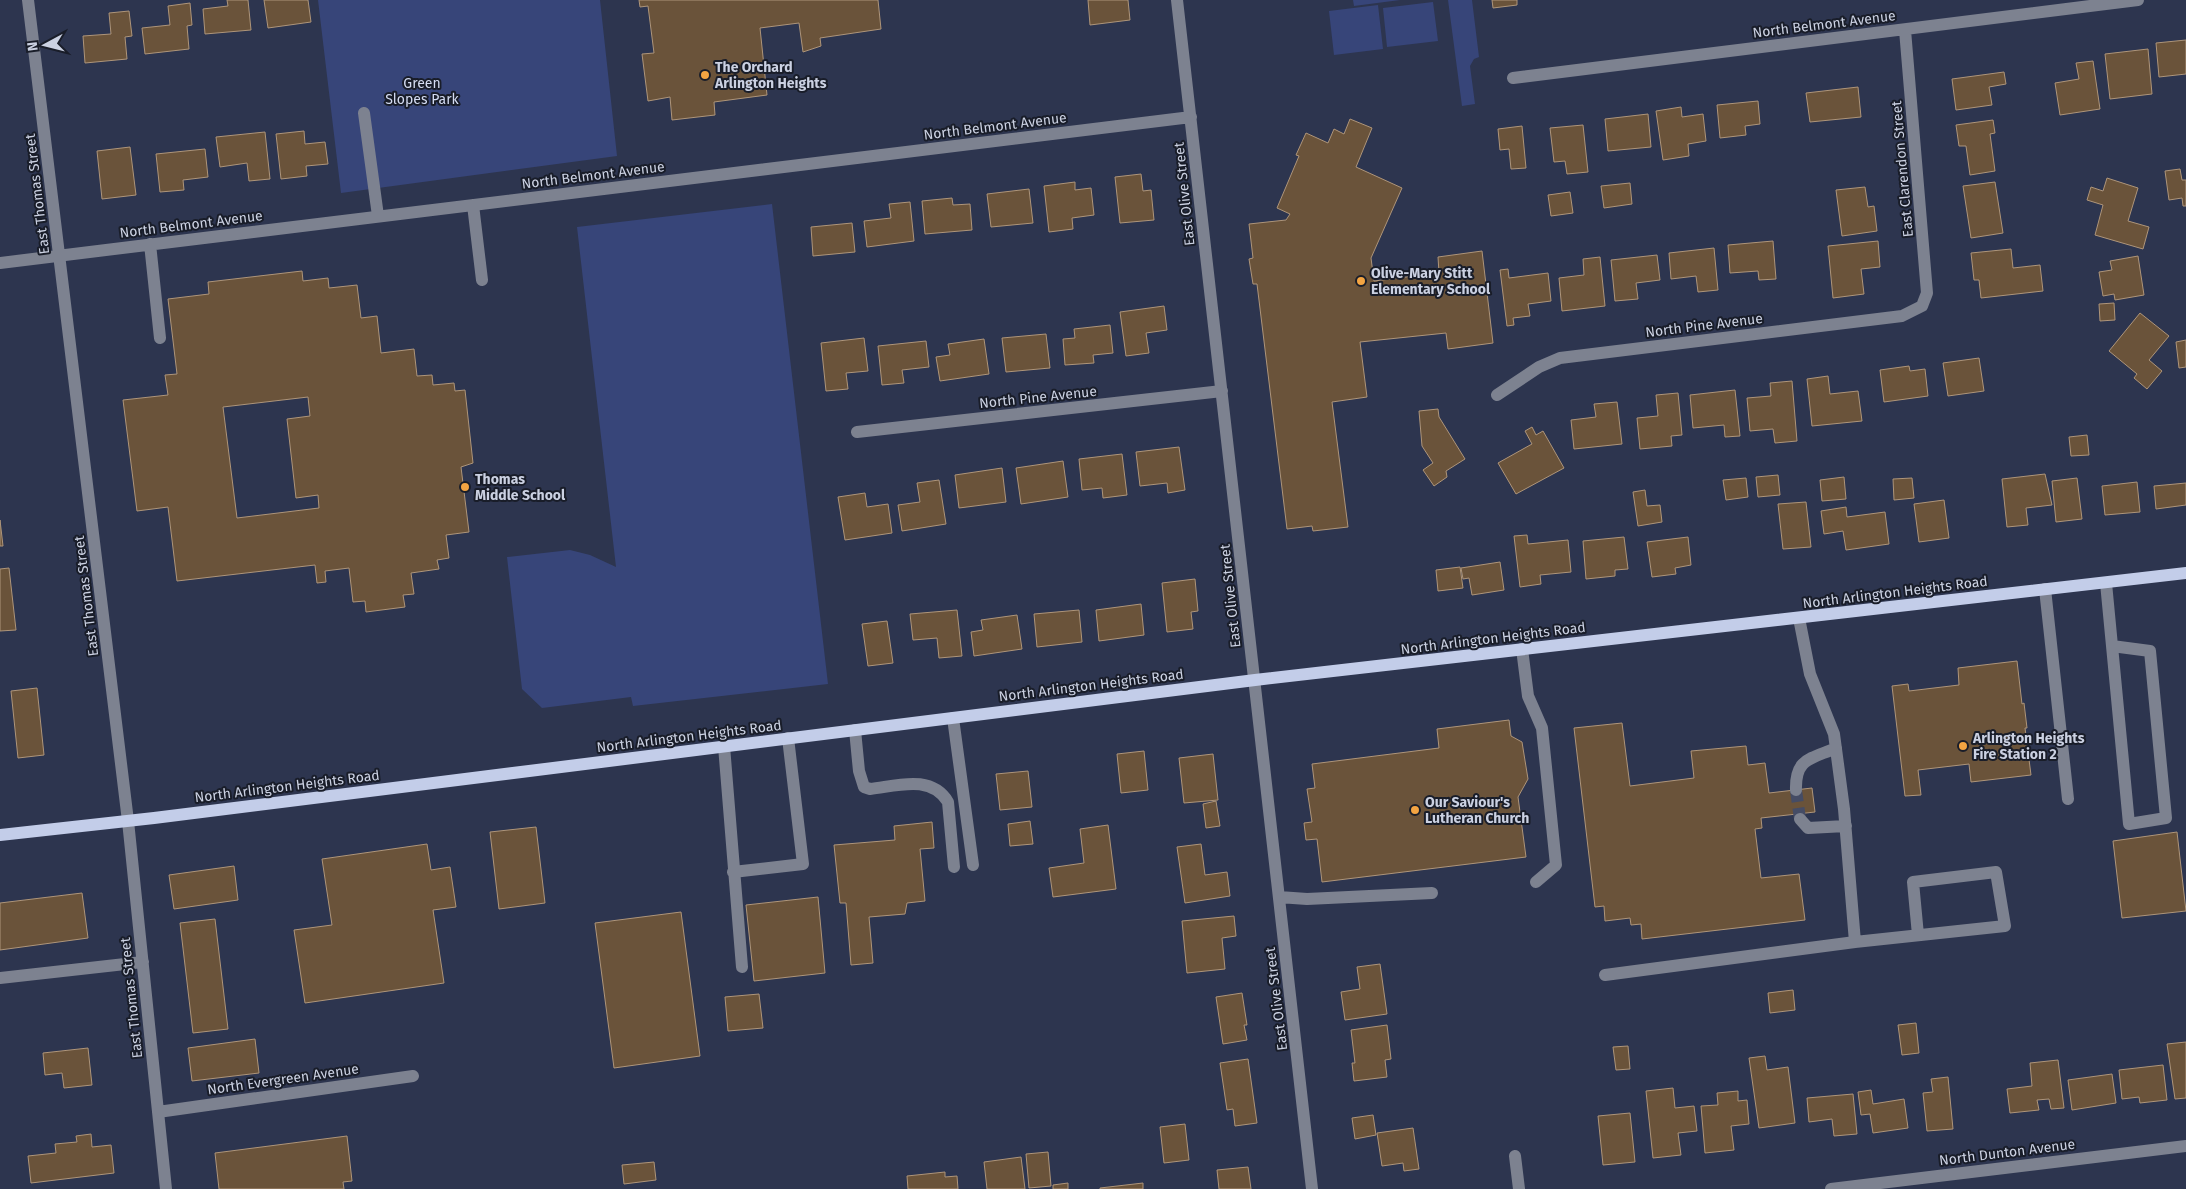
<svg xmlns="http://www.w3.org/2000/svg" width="2186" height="1189" font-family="'Fira Sans',sans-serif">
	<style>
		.green { fill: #374579 }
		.building { fill: #6a533a; stroke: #ae957a; fill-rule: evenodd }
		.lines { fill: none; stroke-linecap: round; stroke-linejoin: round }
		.minor-tunnel { stroke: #454c65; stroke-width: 12; stroke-dasharray: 12 6; stroke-linecap: butt }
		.minor { stroke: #7d8290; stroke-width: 12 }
		.major { stroke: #c3cde9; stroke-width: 12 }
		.poi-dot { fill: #f3a442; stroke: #191d29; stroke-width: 2 }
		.labels { text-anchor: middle; stroke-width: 4; stroke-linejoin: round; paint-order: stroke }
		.street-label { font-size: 14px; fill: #cbd1e2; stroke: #191d29 }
		.poi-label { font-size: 14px; font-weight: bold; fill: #cbd1e2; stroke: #191d29; text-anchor: start }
		.park-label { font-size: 14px; fill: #d4dcf2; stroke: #191d29 }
	</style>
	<rect width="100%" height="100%" fill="#2d354f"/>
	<path class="green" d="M 318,0 L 600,0 L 617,156 L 341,193 Z
		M 1353,0 L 1400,0 L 1354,6 Z
		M 1448,0 L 1472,0 L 1479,57 L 1474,59 L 1470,66 L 1475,104 L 1462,106 Z
		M 1433,2 L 1438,41 L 1387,47 L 1383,8 Z
		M 1378,5 L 1383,49 L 1334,55 L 1329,11 Z
		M 772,204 L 828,684 L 633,706 L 631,697 L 542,708 L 522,689 L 507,557 L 570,550 L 590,555 L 616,567 L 577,227 Z"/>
	<path class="building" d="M 227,0 L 248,0 L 251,30 L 205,34 L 203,9 L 228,6 Z
		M 264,0 L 308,0 L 311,22 L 268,28 Z
		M 639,0 L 878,0 L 881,29 L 820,38 L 821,46 L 803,52 L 799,23 L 760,28 L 767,95 L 714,102 L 715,115 L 672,120 L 670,97 L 648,101 L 642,54 L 654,53 L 648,6 L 640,7 Z
		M 1088,0 L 1128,0 L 1130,20 L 1090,25 Z
		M 1492,0 L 1517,0 L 1517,5 L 1493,8 Z
		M 190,3 L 192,25 L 187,26 L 189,49 L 145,54 L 142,28 L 170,25 L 168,6 Z
		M 129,11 L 132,36 L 125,37 L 127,59 L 85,63 L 83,36 L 111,34 L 109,13 Z
		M 2186,40 L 2186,74 L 2159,77 L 2156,43 Z
		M 2148,49 L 2152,94 L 2110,99 L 2105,54 Z
		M 2093,61 L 2100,109 L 2060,115 L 2055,83 L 2079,79 L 2076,63 Z
		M 2004,72 L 2006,84 L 1989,87 L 1992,105 L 1956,110 L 1952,79 Z
		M 1858,87 L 1861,117 L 1810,122 L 1806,93 Z
		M 1758,101 L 1760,124 L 1745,126 L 1746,135 L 1720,138 L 1717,105 Z
		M 1681,107 L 1682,117 L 1703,114 L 1706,141 L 1688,144 L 1689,156 L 1663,160 L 1656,111 Z
		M 1648,114 L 1651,147 L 1608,151 L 1605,119 Z
		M 1350,119 L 1372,128 L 1356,167 L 1402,188 L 1371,258 L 1374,281 L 1439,273 L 1438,257 L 1482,251 L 1493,343 L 1448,349 L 1446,333 L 1360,342 L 1367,397 L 1332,402 L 1348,527 L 1313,531 L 1312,526 L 1287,529 L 1257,284 L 1253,284 L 1249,259 L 1253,258 L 1249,224 L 1286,220 L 1290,214 L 1277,208 L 1299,156 L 1296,155 L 1306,133 L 1328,143 L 1334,129 L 1344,134 Z
		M 1993,120 L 1995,133 L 1990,134 L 1995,171 L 1970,175 L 1966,146 L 1959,146 L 1956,125 Z
		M 1583,125 L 1588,172 L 1567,174 L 1565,161 L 1554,162 L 1550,128 Z
		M 1522,126 L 1526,168 L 1511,169 L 1509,149 L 1500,150 L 1498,129 Z
		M 304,131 L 305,144 L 325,142 L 328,164 L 306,166 L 307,176 L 281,179 L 276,134 Z
		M 265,132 L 270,179 L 249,181 L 247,163 L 220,167 L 216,137 Z
		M 130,147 L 136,195 L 102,199 L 97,151 Z
		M 205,149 L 208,177 L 183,180 L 184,190 L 160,192 L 156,154 Z
		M 2180,169 L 2182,180 L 2186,180 L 2186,206 L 2183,206 L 2182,198 L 2169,200 L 2165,171 Z
		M 1141,174 L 1143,191 L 1151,190 L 1154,220 L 1120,223 L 1115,177 Z
		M 2107,178 L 2138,188 L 2128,221 L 2149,227 L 2143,249 L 2095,235 L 2103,205 L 2087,200 L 2091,187 L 2103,191 Z
		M 1075,182 L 1075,190 L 1091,188 L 1094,215 L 1072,218 L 1073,229 L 1049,232 L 1044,186 Z
		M 1995,182 L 2003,233 L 1971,238 L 1963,186 Z
		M 1630,183 L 1632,204 L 1604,208 L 1601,186 Z
		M 1865,187 L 1868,207 L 1874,206 L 1877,231 L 1842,236 L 1836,190 Z
		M 1029,189 L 1033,223 L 991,227 L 987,194 Z
		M 1570,192 L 1573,213 L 1551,216 L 1548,195 Z
		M 952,198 L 953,205 L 970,204 L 972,230 L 925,234 L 922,201 Z
		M 910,202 L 914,241 L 867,247 L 864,221 L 891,218 L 889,204 Z
		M 852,223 L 855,252 L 813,256 L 811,227 Z
		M 1773,241 L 1776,279 L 1759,280 L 1758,271 L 1730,273 L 1728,245 Z
		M 1878,241 L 1880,267 L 1861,269 L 1864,294 L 1833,298 L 1828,246 Z
		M 1714,248 L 1718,290 L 1698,292 L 1696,276 L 1671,279 L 1669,253 Z
		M 2011,249 L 2013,268 L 2040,265 L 2043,291 L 1981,298 L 1979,280 L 1974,280 L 1971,253 Z
		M 1657,255 L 1660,280 L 1636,283 L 1638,299 L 1615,301 L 1611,260 Z
		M 2138,256 L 2144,295 L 2115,300 L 2114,294 L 2103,296 L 2099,272 L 2112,270 L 2110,261 Z
		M 1600,257 L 1605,306 L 1562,311 L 1559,278 L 1584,275 L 1583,259 Z
		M 1508,269 L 1509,278 L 1548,273 L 1551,301 L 1528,304 L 1530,316 L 1513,318 L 1514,325 L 1507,326 L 1500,270 Z
		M 302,271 L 303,281 L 328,278 L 329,288 L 357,285 L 361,318 L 377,316 L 381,353 L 414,349 L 417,376 L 432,375 L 433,385 L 454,383 L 455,391 L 465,390 L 473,463 L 461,467 L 469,532 L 446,535 L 449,558 L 437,560 L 439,569 L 411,573 L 414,594 L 403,595 L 405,607 L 366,612 L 365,601 L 353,602 L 349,568 L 325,571 L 326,582 L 317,583 L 315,565 L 177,581 L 168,507 L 137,511 L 123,400 L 168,395 L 165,375 L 177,374 L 168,299 L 209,294 L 208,282 ZM 308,397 L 310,416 L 287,419 L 296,498 L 318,495 L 319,508 L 237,518 L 223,407 Z
		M 2114,303 L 2115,320 L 2100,321 L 2099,304 Z
		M 1164,306 L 1167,330 L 1146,333 L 1149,353 L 1126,356 L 1120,312 Z
		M 2140,313 L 2169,336 L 2149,360 L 2162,371 L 2147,389 L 2134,378 L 2137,374 L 2109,351 Z
		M 1110,325 L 1113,353 L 1093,355 L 1094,363 L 1065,365 L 1063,339 L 1075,338 L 1074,329 Z
		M 1046,334 L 1050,368 L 1006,372 L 1002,338 Z
		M 864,338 L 868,371 L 846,373 L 848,389 L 826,391 L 821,343 Z
		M 984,339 L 989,374 L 940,381 L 936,357 L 950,355 L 948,344 Z
		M 2186,340 L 2186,367 L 2179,368 L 2176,342 Z
		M 926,341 L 929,367 L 902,370 L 904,383 L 882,385 L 878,346 Z
		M 1979,358 L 1984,391 L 1948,396 L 1943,363 Z
		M 1909,366 L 1910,371 L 1925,369 L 1928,396 L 1884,402 L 1880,370 Z
		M 1828,376 L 1830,394 L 1858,391 L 1862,421 L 1812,426 L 1807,379 Z
		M 1792,381 L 1797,441 L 1775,443 L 1773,429 L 1750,431 L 1747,398 L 1771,396 L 1770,383 Z
		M 1735,390 L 1740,436 L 1725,437 L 1724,425 L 1693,428 L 1690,395 Z
		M 1678,393 L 1682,435 L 1671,436 L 1672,446 L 1640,449 L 1637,418 L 1658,416 L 1656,395 Z
		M 1617,402 L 1622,444 L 1574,449 L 1571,420 L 1596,417 L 1594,404 Z
		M 1438,409 L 1439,417 L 1465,459 L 1446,471 L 1447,477 L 1434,486 L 1423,470 L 1433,463 L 1422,446 L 1419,411 Z
		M 1532,427 L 1536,435 L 1543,431 L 1564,468 L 1516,494 L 1498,463 L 1532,444 L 1525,431 Z
		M 2087,435 L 2089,455 L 2071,456 L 2069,437 Z
		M 1179,447 L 1185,490 L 1168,493 L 1167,483 L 1140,486 L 1136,452 Z
		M 1122,454 L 1127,495 L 1103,498 L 1102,488 L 1082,490 L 1079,459 Z
		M 1063,461 L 1068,497 L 1021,504 L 1016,468 Z
		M 1002,468 L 1006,502 L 959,508 L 955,475 Z
		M 2045,474 L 2052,505 L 2026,508 L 2028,525 L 2007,527 L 2002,479 Z
		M 1778,475 L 1780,495 L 1758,497 L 1756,477 Z
		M 1844,477 L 1846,499 L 1822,501 L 1820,480 Z
		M 1746,478 L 1748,497 L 1726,500 L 1723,480 Z
		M 1912,478 L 1914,498 L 1894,500 L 1893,479 Z
		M 2077,478 L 2082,519 L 2056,522 L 2052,481 Z
		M 939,480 L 946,524 L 902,531 L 898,505 L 920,502 L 917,483 Z
		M 2137,482 L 2140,512 L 2105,515 L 2102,486 Z
		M 2186,483 L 2186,505 L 2156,509 L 2154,486 Z
		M 1645,490 L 1647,506 L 1660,505 L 1662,522 L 1638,526 L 1633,492 Z
		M 865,493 L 867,507 L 888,504 L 892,533 L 845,540 L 838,497 Z
		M 1944,500 L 1949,538 L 1919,542 L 1914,504 Z
		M 1806,502 L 1811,547 L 1783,549 L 1778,504 Z
		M 1846,507 L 1847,517 L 1885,512 L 1889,544 L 1846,550 L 1843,531 L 1824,534 L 1821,511 Z
		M 0,520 L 3,546 L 0,546 Z
		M 1527,535 L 1528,544 L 1568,540 L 1571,572 L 1540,575 L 1541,584 L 1520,587 L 1514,536 Z
		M 1624,537 L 1628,569 L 1615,570 L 1615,576 L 1586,579 L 1583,541 Z
		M 1688,537 L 1691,565 L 1675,568 L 1676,574 L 1652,577 L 1647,542 Z
		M 1500,562 L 1504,590 L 1472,595 L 1469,578 L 1463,579 L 1461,568 Z
		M 1460,567 L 1463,588 L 1438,591 L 1436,570 Z
		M 9,568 L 16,630 L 0,631 L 0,569 Z
		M 1195,579 L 1198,611 L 1191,612 L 1193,629 L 1167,632 L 1162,583 Z
		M 1141,604 L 1144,635 L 1099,641 L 1096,610 Z
		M 957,610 L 962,656 L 939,658 L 937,638 L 913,640 L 910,614 Z
		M 1079,610 L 1082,642 L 1037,647 L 1034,614 Z
		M 1017,615 L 1022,649 L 974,656 L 971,632 L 983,630 L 981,620 Z
		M 887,621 L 893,663 L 868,666 L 862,624 Z
		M 2017,661 L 2022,704 L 2024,703 L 2027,728 L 2025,728 L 2031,775 L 1971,782 L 1969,764 L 1918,770 L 1921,795 L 1905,796 L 1892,686 L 1908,684 L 1909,691 L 1959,685 L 1958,668 Z
		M 37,688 L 44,755 L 18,758 L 11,691 Z
		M 1509,720 L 1511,736 L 1522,742 L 1528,779 L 1518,797 L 1526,857 L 1322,882 L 1317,839 L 1306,840 L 1304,823 L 1312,822 L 1307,789 L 1315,788 L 1312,764 L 1439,748 L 1437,729 Z
		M 1622,723 L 1630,786 L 1694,778 L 1691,751 L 1746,746 L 1748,765 L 1765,763 L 1769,793 L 1812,788 L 1815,812 L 1761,818 L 1762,828 L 1755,829 L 1761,878 L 1799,874 L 1805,920 L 1642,939 L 1641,924 L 1631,925 L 1630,918 L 1605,921 L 1604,906 L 1595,907 L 1574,728 Z
		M 1144,751 L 1148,790 L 1121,793 L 1117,754 Z
		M 1213,754 L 1218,800 L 1184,803 L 1179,758 Z
		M 1028,771 L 1032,807 L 1000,810 L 996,774 Z
		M 1216,801 L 1220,826 L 1206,828 L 1203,804 Z
		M 1030,821 L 1033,844 L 1010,846 L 1008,824 Z
		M 932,822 L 934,848 L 920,849 L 925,901 L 907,903 L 905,914 L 869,917 L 873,963 L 851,965 L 846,903 L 840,903 L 834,845 L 895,840 L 894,826 Z
		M 1108,825 L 1116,889 L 1053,897 L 1049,868 L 1084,863 L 1080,829 Z
		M 536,827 L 545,903 L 499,909 L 490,832 Z
		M 2177,832 L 2186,911 L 2122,918 L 2113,841 Z
		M 427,844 L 431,870 L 450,867 L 456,907 L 433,910 L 444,983 L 305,1003 L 294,930 L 332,925 L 322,859 Z
		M 1201,844 L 1205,875 L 1227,872 L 1230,896 L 1185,903 L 1177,847 Z
		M 234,866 L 238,900 L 174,909 L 169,875 Z
		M 82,893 L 88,938 L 0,950 L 0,903 Z
		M 818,897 L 825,973 L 754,981 L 746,905 Z
		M 681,912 L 700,1056 L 614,1068 L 595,923 Z
		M 1234,916 L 1236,936 L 1222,938 L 1225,969 L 1187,973 L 1182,921 Z
		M 215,919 L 228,1029 L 193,1033 L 180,923 Z
		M 1380,964 L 1387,1014 L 1345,1020 L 1341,992 L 1360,989 L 1357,967 Z
		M 1793,990 L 1795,1010 L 1770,1013 L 1768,993 Z
		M 1242,993 L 1247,1025 L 1244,1025 L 1247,1040 L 1223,1044 L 1216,997 Z
		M 759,994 L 763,1028 L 728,1031 L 725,997 Z
		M 1916,1023 L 1919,1053 L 1902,1055 L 1898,1025 Z
		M 1387,1025 L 1391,1059 L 1385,1060 L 1387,1077 L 1354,1081 L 1352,1063 L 1355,1063 L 1351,1030 Z
		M 255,1039 L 259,1073 L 192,1081 L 188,1048 Z
		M 2186,1042 L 2186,1098 L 2175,1099 L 2167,1044 Z
		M 1628,1046 L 1630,1069 L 1616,1070 L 1613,1047 Z
		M 88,1048 L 92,1085 L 64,1088 L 62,1073 L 45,1075 L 43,1053 Z
		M 1765,1056 L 1767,1070 L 1788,1067 L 1795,1123 L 1759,1128 L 1749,1058 Z
		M 1248,1059 L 1257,1123 L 1235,1126 L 1233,1109 L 1227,1110 L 1220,1063 Z
		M 2058,1060 L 2064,1108 L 2051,1109 L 2049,1099 L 2037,1100 L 2039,1110 L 2010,1113 L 2007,1089 L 2032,1086 L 2030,1063 Z
		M 2163,1065 L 2167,1100 L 2140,1103 L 2139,1097 L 2122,1099 L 2119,1070 Z
		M 2112,1074 L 2116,1103 L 2072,1110 L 2068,1080 Z
		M 1948,1077 L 1953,1129 L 1927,1131 L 1923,1093 L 1933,1092 L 1931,1079 Z
		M 1673,1088 L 1675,1108 L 1694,1106 L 1697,1131 L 1678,1133 L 1681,1155 L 1653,1158 L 1646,1091 Z
		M 1871,1090 L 1873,1104 L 1904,1099 L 1908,1128 L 1873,1133 L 1870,1114 L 1861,1115 L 1858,1092 Z
		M 1738,1091 L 1738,1101 L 1747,1100 L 1749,1124 L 1731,1126 L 1734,1150 L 1705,1153 L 1701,1106 L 1718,1105 L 1717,1093 Z
		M 1853,1094 L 1857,1134 L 1834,1136 L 1832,1119 L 1809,1122 L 1807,1098 Z
		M 1630,1113 L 1635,1162 L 1603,1165 L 1598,1116 Z
		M 1373,1115 L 1376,1135 L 1355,1139 L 1352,1118 Z
		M 1185,1124 L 1189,1160 L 1164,1163 L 1160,1127 Z
		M 1413,1128 L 1419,1169 L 1404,1171 L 1403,1163 L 1382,1166 L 1377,1133 Z
		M 91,1134 L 92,1147 L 111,1145 L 114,1173 L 31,1183 L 28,1156 L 56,1153 L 55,1144 L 77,1142 L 76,1136 Z
		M 347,1136 L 352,1181 L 343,1182 L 344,1189 L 219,1189 L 215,1153 Z
		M 1048,1152 L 1051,1186 L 1029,1188 L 1026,1154 Z
		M 1021,1157 L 1025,1189 L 987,1189 L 984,1162 Z
		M 654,1162 L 656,1180 L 624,1184 L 622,1165 Z
		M 1248,1167 L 1251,1189 L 1219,1189 L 1217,1170 Z
		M 945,1172 L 945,1177 L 957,1176 L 958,1189 L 908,1189 L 907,1176 Z
		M 1068,1183 L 1068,1189 L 1053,1189 L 1053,1185 Z
		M 1143,1183 L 1143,1189 L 1100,1189 L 1100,1188 Z"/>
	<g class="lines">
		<path class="minor-tunnel" d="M 1796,790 L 1800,819"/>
		<path class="minor" d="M 28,0 L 128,821 L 166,1189
			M 1177,0 L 1312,1189
			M 1513,78 L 2138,0
			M 364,113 L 378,216
			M 473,205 L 482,280
			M 150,244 L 160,338
			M 0,263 L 1191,117
			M 1497,395 L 1539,367 L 1560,358 L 1902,316 L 1922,306 L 1927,293 L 1905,30
			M 857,432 L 1222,391
			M 2106,583 L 2129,824 L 2166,818 L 2150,651 L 2112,646
			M 2045,589 L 2068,799
			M 1522,649 L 1528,696 L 1542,728 L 1556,865 L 1536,882
			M 953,718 L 973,865
			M 855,730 L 859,771 L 864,787 L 870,789 C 897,786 931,774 948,802 L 954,867
			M 724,746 L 742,967
			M 1796,790 C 1795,758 1811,759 1836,748
			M 1800,819 L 1808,828 L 1846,826
			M 733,872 L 803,864 L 788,738
			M 1279,897 L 1307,899 L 1432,893
			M 1855,942 L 2005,926 L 1996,872 L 1913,882 L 1918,935
			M 1605,975 L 1855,942 L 1844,809 L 1834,734 L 1810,674 L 1799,618
			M 0,978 L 143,962
			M 158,1112 L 413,1076
			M 1515,1156 L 1519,1189
			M 1831,1189 L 2186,1146"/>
		<path class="major" d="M 0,835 L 154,818 L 1255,680 L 2186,573"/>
	</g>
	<g class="poi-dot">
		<circle cx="705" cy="75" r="5"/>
		<circle cx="1361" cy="281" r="5"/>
		<circle cx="465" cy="487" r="5"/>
		<circle cx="1963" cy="746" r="5"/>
		<circle cx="1415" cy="810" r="5"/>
	</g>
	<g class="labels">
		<g class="street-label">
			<text transform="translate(1824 24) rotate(-7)" y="5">North Belmont Avenue</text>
			<text transform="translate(995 126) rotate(-7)" y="5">North Belmont Avenue</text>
			<text transform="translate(1902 169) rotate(-95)" y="5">East Clarendon Street</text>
			<text transform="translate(593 175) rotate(-7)" y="5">North Belmont Avenue</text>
			<text transform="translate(37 194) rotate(-97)" y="5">East Thomas Street</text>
			<text transform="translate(1184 194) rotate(-96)" y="5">East Olive Street</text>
			<text transform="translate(191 224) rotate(-7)" y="5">North Belmont Avenue</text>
			<text transform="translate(1704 325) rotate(-7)" y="5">North Pine Avenue</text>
			<text transform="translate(1038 397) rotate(-6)" y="5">North Pine Avenue</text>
			<text transform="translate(1895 592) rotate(-7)" y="5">North Arlington Heights Road</text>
			<text transform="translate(86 596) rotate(-97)" y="5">East Thomas Street</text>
			<text transform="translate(1230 596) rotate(-96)" y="5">East Olive Street</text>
			<text transform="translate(1493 638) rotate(-7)" y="5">North Arlington Heights Road</text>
			<text transform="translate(1091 685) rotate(-7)" y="5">North Arlington Heights Road</text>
			<text transform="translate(689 736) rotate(-7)" y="5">North Arlington Heights Road</text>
			<text transform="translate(287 786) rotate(-7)" y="5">North Arlington Heights Road</text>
			<text transform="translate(131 998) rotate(-96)" y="5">East Thomas Street</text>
			<text transform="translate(1276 999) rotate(-97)" y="5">East Olive Street</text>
			<text transform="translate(283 1079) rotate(-8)" y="5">North Evergreen Avenue</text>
			<text transform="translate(2007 1152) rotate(-7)" y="5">North Dunton Avenue</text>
		</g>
		<g class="poi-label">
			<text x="715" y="72">The Orchard<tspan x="715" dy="16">Arlington Heights</tspan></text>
			<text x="1371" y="278">Olive-Mary Stitt<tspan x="1371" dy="16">Elementary School</tspan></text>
			<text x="475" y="484">Thomas<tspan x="475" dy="16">Middle School</tspan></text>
			<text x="1973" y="743">Arlington Heights<tspan x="1973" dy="16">Fire Station 2</tspan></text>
			<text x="1425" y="807">Our Saviour's<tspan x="1425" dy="16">Lutheran Church</tspan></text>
		</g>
		<g class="park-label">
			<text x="422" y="88">Green<tspan x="422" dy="16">Slopes Park</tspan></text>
		</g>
	</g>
	<g transform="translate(45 45) rotate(263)" stroke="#191d29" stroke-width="4" paint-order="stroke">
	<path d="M0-4L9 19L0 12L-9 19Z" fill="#cbd1e2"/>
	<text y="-8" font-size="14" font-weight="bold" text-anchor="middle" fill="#cbd1e2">N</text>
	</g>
</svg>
